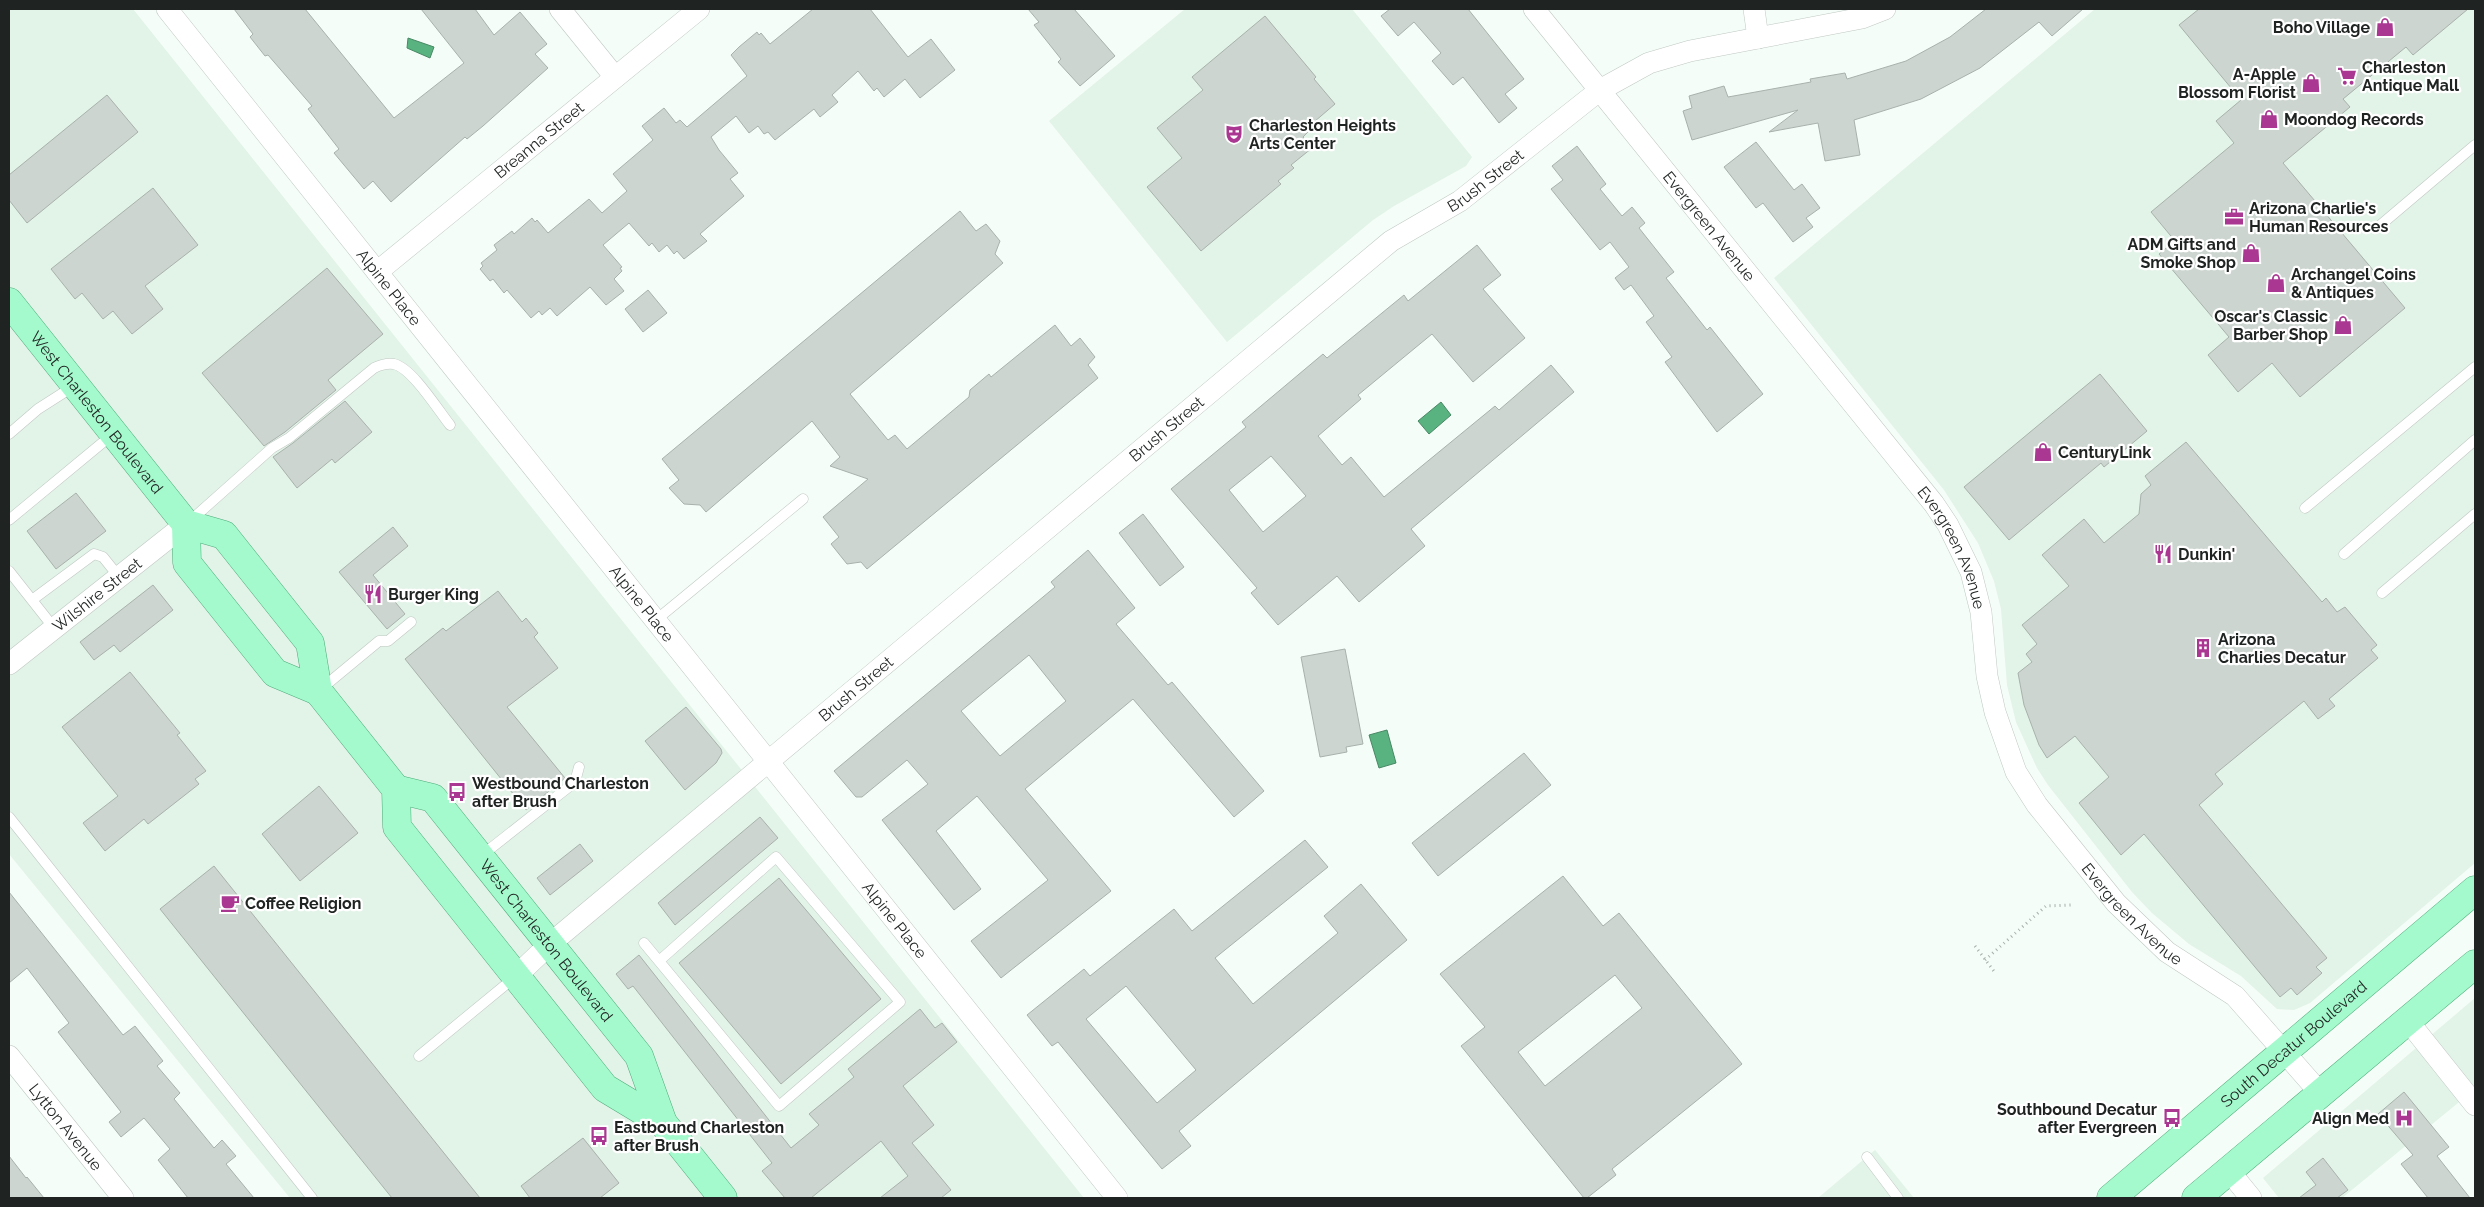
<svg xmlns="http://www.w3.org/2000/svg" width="2484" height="1207" font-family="Raleway,sans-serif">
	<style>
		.built { fill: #e2f3e8 }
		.water { fill: #59b381; stroke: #488864 }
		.building { fill: #ccd5cf; stroke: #a9b1ac; fill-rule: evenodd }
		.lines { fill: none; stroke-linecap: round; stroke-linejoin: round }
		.lane-casing { stroke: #c0c9c3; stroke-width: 11 }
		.street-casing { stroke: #c0c9c3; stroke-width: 22 }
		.primary-casing { stroke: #4fac7b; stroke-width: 29 }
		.path { stroke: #a8afab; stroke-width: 3; stroke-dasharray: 1 4; stroke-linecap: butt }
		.lane { stroke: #fff; stroke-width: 10 }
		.street { stroke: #fff; stroke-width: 21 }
		.primary { stroke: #a5facd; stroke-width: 28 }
		.labels { text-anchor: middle; stroke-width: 4.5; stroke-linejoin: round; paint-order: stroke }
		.poi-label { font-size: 16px; font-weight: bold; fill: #1f2321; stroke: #fff; text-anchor: start }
		.street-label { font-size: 16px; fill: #1f2321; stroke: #fff }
	</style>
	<rect width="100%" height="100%" fill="#f4fdf7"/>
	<path class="built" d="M 9,9 L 133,9 L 1084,1198 L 290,1198 L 9,854 Z
		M 1185,9 L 1352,9 L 1472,157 L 1466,166 L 1394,206 L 1373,220 L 1227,342 L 1049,121 Z
		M 2095,9 L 2475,9 L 2475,863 L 2310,1003 L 2294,1010 L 2277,1009 L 2241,976 L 2189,944 L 2152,913 L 2132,892 L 2048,785 L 2037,768 L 2016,722 L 2007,685 L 2001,609 L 1994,581 L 1978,543 L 1944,490 L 1774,278 Z
		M 2475,998 L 2475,1089 L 2342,1198 L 2279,1198 L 2263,1178 Z
		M 1875,1150 L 1914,1198 L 1818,1198 Z"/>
	<path class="water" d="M 408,38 L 434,47 L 430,58 L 407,48 Z
		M 1441,402 L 1451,415 L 1429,434 L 1418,421 Z
		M 1387,730 L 1396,763 L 1379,768 L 1369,735 Z"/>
	<path class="building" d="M 234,9 L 305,9 L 394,118 L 464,63 L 421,9 L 475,9 L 494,35 L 520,12 L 547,44 L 535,54 L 548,68 L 483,126 L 467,139 L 465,137 L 391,202 L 373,181 L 364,189 L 334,153 L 339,149 L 308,109 L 312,106 L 268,55 L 265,56 L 250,37 L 253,34 Z
		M 813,9 L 870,9 L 908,57 L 931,39 L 955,70 L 920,98 L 905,79 L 884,97 L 877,88 L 874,91 L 858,71 L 832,95 L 838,102 L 820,117 L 814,109 L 775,140 L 768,132 L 764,134 L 758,126 L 749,133 L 736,116 L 711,137 L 719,150 L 738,173 L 730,179 L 744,196 L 700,234 L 707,241 L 684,259 L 677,251 L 674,254 L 667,245 L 659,252 L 652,243 L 649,246 L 629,223 L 603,245 L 622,267 L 620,268 L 622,271 L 614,279 L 624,291 L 606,305 L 590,287 L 557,316 L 550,308 L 542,315 L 539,311 L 531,318 L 507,290 L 504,293 L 493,279 L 490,281 L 480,269 L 483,266 L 481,263 L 497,250 L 494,245 L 512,231 L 514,234 L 532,218 L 535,222 L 537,220 L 548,233 L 589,199 L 602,213 L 627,191 L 613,174 L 653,140 L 642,126 L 664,108 L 676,123 L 680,120 L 687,127 L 747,76 L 731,55 L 739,47 L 757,32 L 759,35 L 761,33 L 770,44 Z
		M 1028,9 L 1074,9 L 1115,56 L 1080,86 L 1058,62 L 1061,59 L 1034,25 L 1039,22 Z
		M 1390,9 L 1468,9 L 1524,79 L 1505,94 L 1517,108 L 1499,123 L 1463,77 L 1453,85 L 1432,61 L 1441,53 L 1414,22 L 1398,36 L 1381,16 Z
		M 1986,9 L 2083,9 L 2052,36 L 2039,22 L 1980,68 L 1921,99 L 1854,120 L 1860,155 L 1825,161 L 1818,123 L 1769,132 L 1798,110 L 1692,140 L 1683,111 L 1692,108 L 1689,96 L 1724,86 L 1728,97 L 1811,82 L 1810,79 L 1845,73 L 1847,79 L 1906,61 L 1950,37 Z
		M 2199,9 L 2468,9 L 2413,55 L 2406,47 L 2343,99 L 2350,107 L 2283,163 L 2405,308 L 2300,397 L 2272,363 L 2238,392 L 2208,355 L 2229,337 L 2159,254 L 2175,241 L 2151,212 L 2234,143 L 2216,121 L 2241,100 L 2179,25 Z
		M 1265,16 L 1316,77 L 1314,79 L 1335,104 L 1307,128 L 1309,131 L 1303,137 L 1312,148 L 1291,165 L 1294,168 L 1278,181 L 1281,184 L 1201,251 L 1147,187 L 1182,158 L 1157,128 L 1203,90 L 1192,77 Z
		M 107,95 L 138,132 L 27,223 L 9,200 L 9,175 Z
		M 1756,142 L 1794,190 L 1802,184 L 1820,208 L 1806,218 L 1813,227 L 1793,242 L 1763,203 L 1756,208 L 1724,167 Z
		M 1577,146 L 1606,184 L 1600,189 L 1622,216 L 1632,207 L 1645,223 L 1639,228 L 1674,272 L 1666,278 L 1707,330 L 1710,327 L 1763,394 L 1717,432 L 1665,362 L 1672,357 L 1646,322 L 1654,316 L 1631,285 L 1624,290 L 1615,278 L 1629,267 L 1610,242 L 1600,250 L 1551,189 L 1563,180 L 1552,166 Z
		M 153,188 L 198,245 L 145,286 L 163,309 L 132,334 L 113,311 L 103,319 L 82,293 L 75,299 L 51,269 Z
		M 960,211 L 976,231 L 986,224 L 1000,241 L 995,254 L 1003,263 L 850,394 L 888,440 L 895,435 L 907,449 L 969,397 L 970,390 L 989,374 L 991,377 L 1055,325 L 1071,346 L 1080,338 L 1095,357 L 1088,365 L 1098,378 L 867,569 L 861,562 L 847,564 L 831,544 L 839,537 L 823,517 L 868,479 L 830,466 L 840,457 L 812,421 L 706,512 L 700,505 L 684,504 L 669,488 L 679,480 L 662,459 Z
		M 1477,245 L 1501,275 L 1483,289 L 1525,338 L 1473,382 L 1432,334 L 1358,395 L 1361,399 L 1318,436 L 1342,465 L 1351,457 L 1384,497 L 1495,406 L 1499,410 L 1551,365 L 1574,392 L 1411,529 L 1425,546 L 1359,602 L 1337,576 L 1278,625 L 1251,593 L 1257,588 L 1171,489 L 1246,427 L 1242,422 L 1323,354 L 1327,358 L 1404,295 L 1408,301 ZM 1271,456 L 1306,496 L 1263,532 L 1229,490 Z
		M 327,268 L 383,334 L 328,380 L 336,390 L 285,432 L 264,446 L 202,373 Z
		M 648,290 L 667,313 L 643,332 L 625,309 Z
		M 2100,374 L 2147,431 L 2104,467 L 2101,463 L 2009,540 L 1964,487 Z
		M 345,401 L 372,432 L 335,463 L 332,459 L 297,488 L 273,457 L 293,443 Z
		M 2186,442 L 2322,602 L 2326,598 L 2337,612 L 2345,607 L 2377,645 L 2371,650 L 2378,658 L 2329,699 L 2335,706 L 2318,719 L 2304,701 L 2215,774 L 2223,784 L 2199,805 L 2327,958 L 2316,967 L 2322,973 L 2297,995 L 2291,988 L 2280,997 L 2144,834 L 2121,855 L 2079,803 L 2109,777 L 2075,736 L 2047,758 L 2039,745 L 2024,705 L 2018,673 L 2032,662 L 2026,654 L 2037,644 L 2022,625 L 2069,586 L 2042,555 L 2084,519 L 2104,543 L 2139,514 L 2141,494 L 2151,485 L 2145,476 Z
		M 76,493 L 106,531 L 56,569 L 27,531 Z
		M 1143,514 L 1184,567 L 1160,586 L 1119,533 Z
		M 393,527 L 408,546 L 373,575 L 405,614 L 387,629 L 339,572 Z
		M 1088,550 L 1135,608 L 1116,624 L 1168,685 L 1172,682 L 1264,791 L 1234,817 L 1133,699 L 1025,789 L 1111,891 L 1001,978 L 971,941 L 1048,880 L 977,796 L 936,831 L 981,889 L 954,910 L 882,820 L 928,784 L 907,760 L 862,797 L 856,797 L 834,771 L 1055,587 L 1051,582 ZM 1029,655 L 1066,701 L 1000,756 L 961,711 Z
		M 153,585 L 173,610 L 120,652 L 114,645 L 94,660 L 80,642 Z
		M 498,591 L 522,622 L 526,618 L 538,633 L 534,637 L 558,668 L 507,707 L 565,778 L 526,810 L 405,659 L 443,628 L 446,631 Z
		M 1345,649 L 1363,744 L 1346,747 L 1347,752 L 1320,757 L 1301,657 Z
		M 130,672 L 180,733 L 177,735 L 206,771 L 195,779 L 199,784 L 148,824 L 144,819 L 105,851 L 83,823 L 118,796 L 62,727 Z
		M 686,707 L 721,749 L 722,753 L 716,763 L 685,790 L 645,741 Z
		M 1524,753 L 1551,785 L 1438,876 L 1412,843 Z
		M 319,786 L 358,833 L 300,881 L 262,834 Z
		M 760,817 L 778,838 L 675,925 L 658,903 Z
		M 1305,840 L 1328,867 L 1215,958 L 1253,1004 L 1338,933 L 1324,916 L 1361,884 L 1407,940 L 1179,1131 L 1191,1146 L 1162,1169 L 1058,1042 L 1052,1046 L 1027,1015 L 1084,969 L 1090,976 L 1174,909 L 1192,931 ZM 1126,986 L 1196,1070 L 1157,1103 L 1086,1019 Z
		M 580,844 L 593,861 L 550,895 L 537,878 Z
		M 214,866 L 480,1198 L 392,1198 L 160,909 Z
		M 1563,876 L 1603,926 L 1619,913 L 1742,1064 L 1612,1169 L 1616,1175 L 1587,1198 L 1584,1198 L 1461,1046 L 1485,1027 L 1440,974 ZM 1615,975 L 1642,1008 L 1545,1086 L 1518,1052 Z
		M 779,878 L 881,999 L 781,1084 L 679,963 Z
		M 9,892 L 123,1035 L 135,1026 L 163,1061 L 157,1066 L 180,1093 L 174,1099 L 214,1148 L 222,1140 L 236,1156 L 226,1164 L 254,1198 L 188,1198 L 158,1160 L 170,1149 L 144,1118 L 121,1137 L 109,1122 L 121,1112 L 58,1032 L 69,1023 L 27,968 L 9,983 Z
		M 639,955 L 791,1148 L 819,1125 L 809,1114 L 854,1077 L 848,1069 L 920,1009 L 935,1028 L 942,1023 L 957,1042 L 903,1086 L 934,1125 L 912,1143 L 951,1190 L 941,1198 L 880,1198 L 908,1176 L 881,1141 L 811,1198 L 785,1198 L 762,1171 L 772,1163 L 633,986 L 628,989 L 616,974 Z
		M 2404,1092 L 2449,1147 L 2437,1156 L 2470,1198 L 2428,1198 L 2401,1164 L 2413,1155 L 2378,1114 Z
		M 583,1138 L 619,1183 L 600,1198 L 530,1198 L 521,1186 Z
		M 9,1156 L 26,1178 L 27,1177 L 44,1198 L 9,1198 Z
		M 2323,1158 L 2348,1190 L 2337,1198 L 2299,1198 L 2316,1185 L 2306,1172 Z"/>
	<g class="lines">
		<g class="lane-casing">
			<path id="lane" d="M 2377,228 L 2475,145
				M 9,434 L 38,409 L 74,386
				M 2305,508 L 2475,367
				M 9,520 L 113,434
				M 190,521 L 272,448 L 289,438 L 374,368 C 380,365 387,363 394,364 C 412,368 438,410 450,425
				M 2344,554 L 2475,440
				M 9,571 L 54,628
				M 2382,593 L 2475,514
				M 32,600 L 94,554 L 103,557 L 119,577
				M 656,620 L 803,499
				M 321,689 L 379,641 L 388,641 L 411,622
				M 9,817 L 312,1198
				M 481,856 L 575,782 L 579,767
				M 644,943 L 779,1106 L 900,1002 L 776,857 L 659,961
				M 419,1056 L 515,977
				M 1867,1157 L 1898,1198"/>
		</g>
		<g class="street-casing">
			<g id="street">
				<path id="s1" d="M 167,9 L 1117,1198"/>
				<path d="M 560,9 L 615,77"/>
				<path id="s2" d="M 1534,9 L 1934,504 L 1948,525 L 1971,572 L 1981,612 L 1987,676 L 1995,712 L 2016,772 L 2037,805 L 2116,903 L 2167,952 L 2235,996 L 2321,1094"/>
				<path d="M 1754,9 L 1758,38"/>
				<path id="s3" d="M 377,272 L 699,9"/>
				<path id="s4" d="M 9,664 L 186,524"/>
				<path id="s5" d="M 516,976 L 550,944 L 1391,241 L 1460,201 L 1600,90 L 1649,63 L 1690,51 L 1862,18 L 1885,9"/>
				<path d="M 2408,1021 L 2475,1105"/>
				<path id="s6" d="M 9,1056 L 123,1198"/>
				<path d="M 2229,1171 L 2251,1198"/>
			</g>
		</g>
		<g class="primary-casing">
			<g id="primary">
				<path id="s7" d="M 9,302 L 186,524 L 224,535 L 310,643 L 318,691 L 396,789 L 397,827 L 605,1088 L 663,1123"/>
				<path d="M 186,524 L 187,563 L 275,673 L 318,691"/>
				<path id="s8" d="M 396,789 L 433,798 L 639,1056 L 663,1123 L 723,1198"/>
				<path id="s9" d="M 2111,1198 L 2475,890"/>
				<path d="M 2196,1198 L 2475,964"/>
			</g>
		</g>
		<path class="path" d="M 1975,946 L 1996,974
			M 1985,960 L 2046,906 L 2071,905"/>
		<use href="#lane" class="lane"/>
		<use href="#street" class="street"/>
		<use href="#primary" class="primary"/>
	</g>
	<defs>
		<g id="shop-bare" transform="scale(1.5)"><path d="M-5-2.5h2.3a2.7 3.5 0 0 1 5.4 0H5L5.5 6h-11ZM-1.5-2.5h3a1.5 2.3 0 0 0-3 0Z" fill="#aa3892" stroke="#fff" stroke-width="2.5" paint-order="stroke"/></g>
		<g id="supermarket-bare" transform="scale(1.5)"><path d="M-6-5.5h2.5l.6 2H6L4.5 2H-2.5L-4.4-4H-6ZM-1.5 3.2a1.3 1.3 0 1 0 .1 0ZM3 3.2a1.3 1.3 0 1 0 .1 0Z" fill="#aa3892" stroke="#fff" stroke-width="2.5" paint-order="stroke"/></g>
		<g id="theatre-bare" transform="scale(1.5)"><path d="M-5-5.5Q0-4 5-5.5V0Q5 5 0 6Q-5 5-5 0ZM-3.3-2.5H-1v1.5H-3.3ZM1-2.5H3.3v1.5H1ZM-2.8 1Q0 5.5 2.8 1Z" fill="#aa3892" stroke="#fff" stroke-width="2.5" paint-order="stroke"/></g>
		<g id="office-bare" transform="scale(1.5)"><path d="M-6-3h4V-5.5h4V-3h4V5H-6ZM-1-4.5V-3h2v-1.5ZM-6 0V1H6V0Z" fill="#aa3892" stroke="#fff" stroke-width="2.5" paint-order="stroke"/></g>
		<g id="restaurant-bare" transform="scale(1.5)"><path d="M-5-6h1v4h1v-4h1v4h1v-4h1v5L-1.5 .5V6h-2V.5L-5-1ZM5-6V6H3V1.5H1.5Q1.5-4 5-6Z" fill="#aa3892" stroke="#fff" stroke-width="2.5" paint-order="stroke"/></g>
		<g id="building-bare" transform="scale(1.5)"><path d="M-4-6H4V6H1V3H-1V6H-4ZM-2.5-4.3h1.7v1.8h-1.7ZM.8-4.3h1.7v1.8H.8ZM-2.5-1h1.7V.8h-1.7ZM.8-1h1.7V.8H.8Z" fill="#aa3892" stroke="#fff" stroke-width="2.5" paint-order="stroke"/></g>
		<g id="bus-bare" transform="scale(1.5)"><path d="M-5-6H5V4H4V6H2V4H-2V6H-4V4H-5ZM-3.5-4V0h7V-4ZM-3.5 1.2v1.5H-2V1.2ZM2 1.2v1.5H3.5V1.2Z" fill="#aa3892" stroke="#fff" stroke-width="2.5" paint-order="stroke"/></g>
		<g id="cafe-bare" transform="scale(1.5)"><path d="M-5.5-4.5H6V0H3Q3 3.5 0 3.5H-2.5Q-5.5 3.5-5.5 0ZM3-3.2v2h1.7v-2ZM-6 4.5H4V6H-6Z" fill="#aa3892" stroke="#fff" stroke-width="2.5" paint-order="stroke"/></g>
		<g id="hospital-bare" transform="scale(1.5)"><path d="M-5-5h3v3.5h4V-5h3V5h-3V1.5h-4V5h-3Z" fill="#aa3892" stroke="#fff" stroke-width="2.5" paint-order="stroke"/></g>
	</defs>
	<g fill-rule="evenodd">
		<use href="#shop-bare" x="2385" y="27"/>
		<use href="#supermarket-bare" x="2347" y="76"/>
		<use href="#shop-bare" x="2311" y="83"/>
		<use href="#shop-bare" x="2269" y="119"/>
		<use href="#theatre-bare" x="1234" y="134"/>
		<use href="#office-bare" x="2234" y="217"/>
		<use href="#shop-bare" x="2251" y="253"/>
		<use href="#shop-bare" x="2276" y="283"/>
		<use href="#shop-bare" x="2343" y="325"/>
		<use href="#shop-bare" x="2043" y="452"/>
		<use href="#restaurant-bare" x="2163" y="554"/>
		<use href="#restaurant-bare" x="373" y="594"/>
		<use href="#building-bare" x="2203" y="648"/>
		<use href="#bus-bare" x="457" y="792"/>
		<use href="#cafe-bare" x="230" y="903"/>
		<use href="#bus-bare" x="2172" y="1118"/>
		<use href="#hospital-bare" x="2404" y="1118"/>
		<use href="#bus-bare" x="599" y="1136"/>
	</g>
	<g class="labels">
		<g class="poi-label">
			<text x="2370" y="33" text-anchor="end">Boho Village</text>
			<text x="2362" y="73">Charleston<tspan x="2362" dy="18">Antique Mall</tspan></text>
			<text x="2296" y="80" text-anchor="end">A-Apple<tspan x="2296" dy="18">Blossom Florist</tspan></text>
			<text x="2284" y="125">Moondog Records</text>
			<text x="1249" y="131">Charleston Heights<tspan x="1249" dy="18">Arts Center</tspan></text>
			<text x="2249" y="214">Arizona Charlie's<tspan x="2249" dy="18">Human Resources</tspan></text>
			<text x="2236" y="250" text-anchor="end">ADM Gifts and<tspan x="2236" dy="18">Smoke Shop</tspan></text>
			<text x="2291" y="280">Archangel Coins<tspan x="2291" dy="18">&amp; Antiques</tspan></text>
			<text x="2328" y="322" text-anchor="end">Oscar's Classic<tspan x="2328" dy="18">Barber Shop</tspan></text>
			<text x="2058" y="458">CenturyLink</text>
			<text x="2178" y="560">Dunkin'</text>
			<text x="388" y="600">Burger King</text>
			<text x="2218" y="645">Arizona<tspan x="2218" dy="18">Charlies Decatur</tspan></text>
			<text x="472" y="789">Westbound Charleston<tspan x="472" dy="18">after Brush</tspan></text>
			<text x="245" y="909">Coffee Religion</text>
			<text x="2157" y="1115" text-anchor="end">Southbound Decatur<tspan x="2157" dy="18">after Evergreen</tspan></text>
			<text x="2389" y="1124" text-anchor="end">Align Med</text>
			<text x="614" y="1133">Eastbound Charleston<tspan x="614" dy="18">after Brush</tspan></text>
		</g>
		<g class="street-label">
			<text dy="6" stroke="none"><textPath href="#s3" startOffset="209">Breanna Street</textPath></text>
			<text dy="6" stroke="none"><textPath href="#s5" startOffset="1255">Brush Street</textPath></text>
			<text dy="6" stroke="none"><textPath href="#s2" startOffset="279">Evergreen Avenue</textPath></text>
			<text dy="6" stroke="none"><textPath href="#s1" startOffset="356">Alpine Place</textPath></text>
			<text dy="6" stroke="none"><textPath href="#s7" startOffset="141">West Charleston Boulevard</textPath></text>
			<text dy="6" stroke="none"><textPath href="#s5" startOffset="850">Brush Street</textPath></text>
			<text dy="6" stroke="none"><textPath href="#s2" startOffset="684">Evergreen Avenue</textPath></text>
			<text dy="6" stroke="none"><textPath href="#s4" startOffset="112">Wilshire Street</textPath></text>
			<text dy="6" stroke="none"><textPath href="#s1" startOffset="761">Alpine Place</textPath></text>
			<text dy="6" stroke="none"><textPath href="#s5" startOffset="445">Brush Street</textPath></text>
			<text dy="6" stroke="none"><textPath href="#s2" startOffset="1104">Evergreen Avenue</textPath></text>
			<text dy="6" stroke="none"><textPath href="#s1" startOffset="1166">Alpine Place</textPath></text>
			<text dy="6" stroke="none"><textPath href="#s8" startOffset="220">West Charleston Boulevard</textPath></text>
			<text dy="6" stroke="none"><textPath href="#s9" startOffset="239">South Decatur Boulevard</textPath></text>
			<text dy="6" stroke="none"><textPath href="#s6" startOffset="91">Lytton Avenue</textPath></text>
		</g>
	</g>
	<rect width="2484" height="1207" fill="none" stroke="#1f2321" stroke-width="20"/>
</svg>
